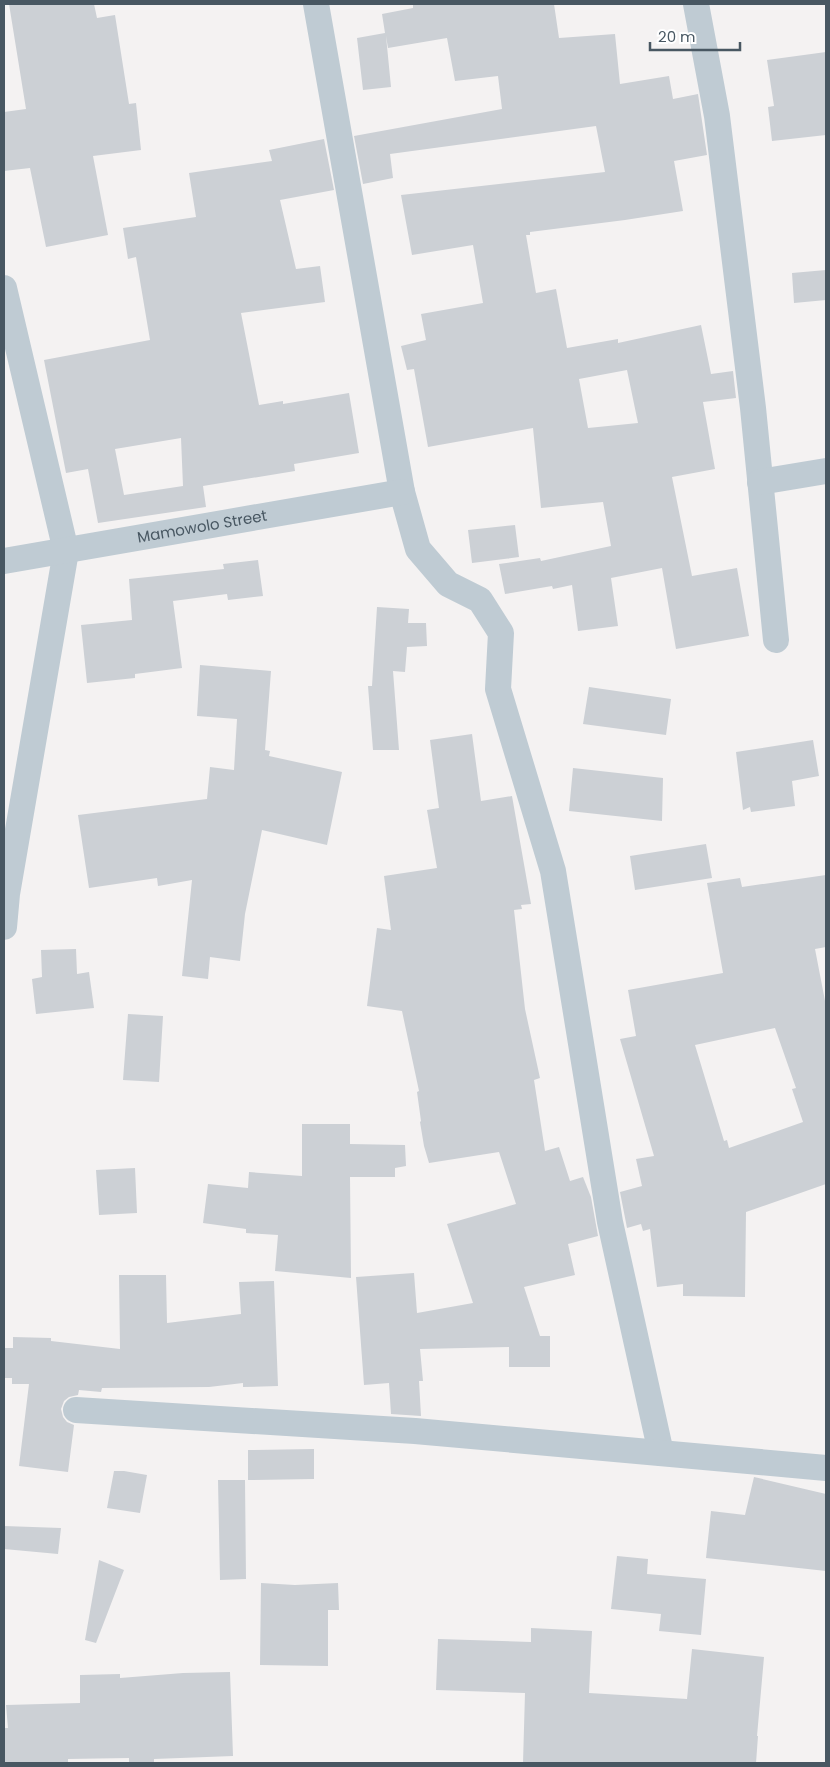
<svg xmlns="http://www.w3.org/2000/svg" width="830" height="1767" font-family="Poppins,sans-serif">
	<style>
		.building { fill: #ccd0d5; fill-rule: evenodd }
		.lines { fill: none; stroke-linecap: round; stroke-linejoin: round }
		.street { stroke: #bfcbd3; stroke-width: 26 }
		.labels { text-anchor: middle; stroke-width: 4; stroke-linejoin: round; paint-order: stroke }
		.street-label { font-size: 15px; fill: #485762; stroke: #fff }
	</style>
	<rect width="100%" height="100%" fill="#f4f2f2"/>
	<path class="building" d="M 9,4 L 94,4 L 97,18 L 115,15 L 129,104 L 136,103 L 141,150 L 93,156 L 108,235 L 46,247 L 30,168 L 4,171 L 4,112 L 26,109 Z
		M 413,4 L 554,4 L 559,38 L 615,34 L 620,84 L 669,76 L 673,99 L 698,94 L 707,155 L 674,161 L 683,211 L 625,220 L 530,232 L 530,235 L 526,235 L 536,293 L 556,289 L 567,348 L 618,339 L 618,343 L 701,325 L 711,374 L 733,371 L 736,398 L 703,402 L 715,469 L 672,477 L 692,576 L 737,568 L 749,636 L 676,649 L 662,568 L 611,578 L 618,626 L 578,631 L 572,585 L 553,589 L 552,586 L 505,594 L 499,564 L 540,558 L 541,561 L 611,546 L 603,502 L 541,508 L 533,428 L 428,447 L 414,369 L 407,370 L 401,346 L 426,340 L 421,314 L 483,303 L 473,245 L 412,255 L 401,195 L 605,172 L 596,126 L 390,154 L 393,178 L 363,184 L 354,136 L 502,109 L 498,76 L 455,81 L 447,38 L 388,48 L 386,36 L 391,87 L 363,90 L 357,38 L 385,33 L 382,14 L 413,8 ZM 627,370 L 638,423 L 588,428 L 579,379 Z
		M 826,52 L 826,135 L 772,141 L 768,107 L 774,106 L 767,60 Z
		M 324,139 L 334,190 L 280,200 L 296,269 L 320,266 L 325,302 L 241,313 L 259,405 L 283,401 L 283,404 L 349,393 L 359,453 L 294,464 L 295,471 L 203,486 L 206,507 L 98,523 L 88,469 L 66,473 L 44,360 L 150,340 L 136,257 L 128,259 L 123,228 L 196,217 L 189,173 L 272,161 L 269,150 ZM 181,438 L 183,486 L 124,495 L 115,449 Z
		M 826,270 L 826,300 L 794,303 L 792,273 Z
		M 515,525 L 519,557 L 472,563 L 468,530 Z
		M 258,560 L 263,596 L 228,600 L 227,594 L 173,601 L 182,668 L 135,674 L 135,678 L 87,683 L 81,625 L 132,620 L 129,579 L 224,569 L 223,564 Z
		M 377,607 L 409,609 L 408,623 L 426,623 L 427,646 L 407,647 L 405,672 L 393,671 L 399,750 L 373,750 L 368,686 L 372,686 Z
		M 200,665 L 271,671 L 265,750 L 270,751 L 269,756 L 342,772 L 327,845 L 262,830 L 245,914 L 240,961 L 210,957 L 208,979 L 182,976 L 192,880 L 158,886 L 157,878 L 89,888 L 78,815 L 207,799 L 210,767 L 234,770 L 237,719 L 197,716 Z
		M 589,687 L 671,699 L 666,735 L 583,724 Z
		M 472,734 L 481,801 L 512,796 L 531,904 L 521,905 L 522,909 L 514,910 L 525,1009 L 540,1078 L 534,1080 L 545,1151 L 559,1147 L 570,1181 L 583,1177 L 591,1197 L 598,1236 L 568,1244 L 575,1275 L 524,1287 L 540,1336 L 550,1336 L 550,1367 L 509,1367 L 509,1347 L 420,1349 L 423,1381 L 419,1381 L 421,1416 L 391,1414 L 389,1383 L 364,1385 L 356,1277 L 414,1273 L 417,1313 L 473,1303 L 447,1224 L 516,1204 L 499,1152 L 429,1163 L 424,1146 L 420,1122 L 421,1121 L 417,1092 L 419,1091 L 402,1011 L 367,1006 L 377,928 L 391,930 L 384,876 L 437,868 L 427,810 L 439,808 L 430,740 Z
		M 813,740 L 819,776 L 792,781 L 795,806 L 751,812 L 750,807 L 743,810 L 736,752 Z
		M 573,768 L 663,778 L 662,821 L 569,811 Z
		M 706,844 L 712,878 L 635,890 L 630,856 Z
		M 826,875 L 826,947 L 815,949 L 826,1006 L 826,1184 L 746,1212 L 745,1297 L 683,1296 L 683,1284 L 657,1287 L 650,1229 L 643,1231 L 641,1224 L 627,1228 L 620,1192 L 642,1186 L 636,1159 L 654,1156 L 620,1039 L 636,1036 L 628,990 L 723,973 L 707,883 L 740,878 L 742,887 ZM 775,1028 L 796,1088 L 792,1089 L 803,1122 L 729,1148 L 727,1140 L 724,1141 L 695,1045 Z
		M 76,949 L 77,974 L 89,972 L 94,1008 L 36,1014 L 32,979 L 42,977 L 41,950 Z
		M 128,1014 L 163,1016 L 159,1082 L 123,1080 Z
		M 302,1124 L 350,1124 L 350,1144 L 405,1145 L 406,1166 L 395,1168 L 395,1177 L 350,1177 L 351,1278 L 275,1271 L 278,1235 L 246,1233 L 246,1229 L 203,1223 L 208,1184 L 248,1188 L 249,1172 L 302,1176 Z
		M 135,1168 L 137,1213 L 99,1215 L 96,1170 Z
		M 119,1275 L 166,1275 L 167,1323 L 241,1314 L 239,1282 L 274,1281 L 278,1386 L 243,1387 L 243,1383 L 209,1387 L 102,1388 L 101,1392 L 79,1390 L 78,1395 L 69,1397 L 64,1401 L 61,1409 L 63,1417 L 67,1422 L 74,1425 L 68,1472 L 19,1466 L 29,1384 L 12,1384 L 12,1378 L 4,1378 L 4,1348 L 13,1348 L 13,1337 L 51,1338 L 51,1341 L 120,1349 Z
		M 314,1449 L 314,1479 L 248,1480 L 248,1450 Z
		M 114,1471 L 124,1471 L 147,1475 L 140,1513 L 107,1508 Z
		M 754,1477 L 826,1494 L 826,1571 L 706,1558 L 711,1511 L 745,1515 Z
		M 218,1480 L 245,1480 L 246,1579 L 220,1580 Z
		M 4,1526 L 61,1528 L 58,1554 L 4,1549 Z
		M 617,1556 L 648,1559 L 647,1574 L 706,1579 L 701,1635 L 659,1631 L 661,1614 L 611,1609 Z
		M 99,1560 L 124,1570 L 96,1643 L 85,1640 Z
		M 261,1583 L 295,1585 L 338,1583 L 339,1610 L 328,1610 L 328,1666 L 260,1665 Z
		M 531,1628 L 592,1631 L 589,1693 L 687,1699 L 692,1649 L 764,1657 L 757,1736 L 758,1736 L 756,1763 L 523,1763 L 525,1693 L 436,1690 L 438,1639 L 531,1642 Z
		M 230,1672 L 233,1756 L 154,1759 L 154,1763 L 129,1763 L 129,1758 L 68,1759 L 68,1763 L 4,1763 L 4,1728 L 8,1728 L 6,1705 L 80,1703 L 80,1675 L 120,1674 L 120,1678 L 183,1673 Z"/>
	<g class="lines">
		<g class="street">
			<path d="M 316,4 L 402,492 L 418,549 L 448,584 L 480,600 L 501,633 L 498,689 L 553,871 L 610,1222 L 661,1453"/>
			<path d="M 696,4 L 717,116 L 753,408 L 776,640"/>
			<path d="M 4,288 L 66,551 L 7,894 L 4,927"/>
			<path d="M 760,482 L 826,471"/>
			<path id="s1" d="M 4,561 L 402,492"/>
			<path d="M 76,1410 L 415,1431 L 826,1468"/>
		</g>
	</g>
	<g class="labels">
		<g class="street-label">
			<text dy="5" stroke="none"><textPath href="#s1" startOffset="201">Mamowolo Street</textPath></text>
		</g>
	</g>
	<rect width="830" height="1767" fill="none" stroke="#485762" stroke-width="10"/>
	<path d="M650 42v8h90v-8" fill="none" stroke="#485762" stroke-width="2.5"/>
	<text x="658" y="42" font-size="15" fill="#485762" stroke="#ffffff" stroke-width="4" paint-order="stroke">20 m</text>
</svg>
